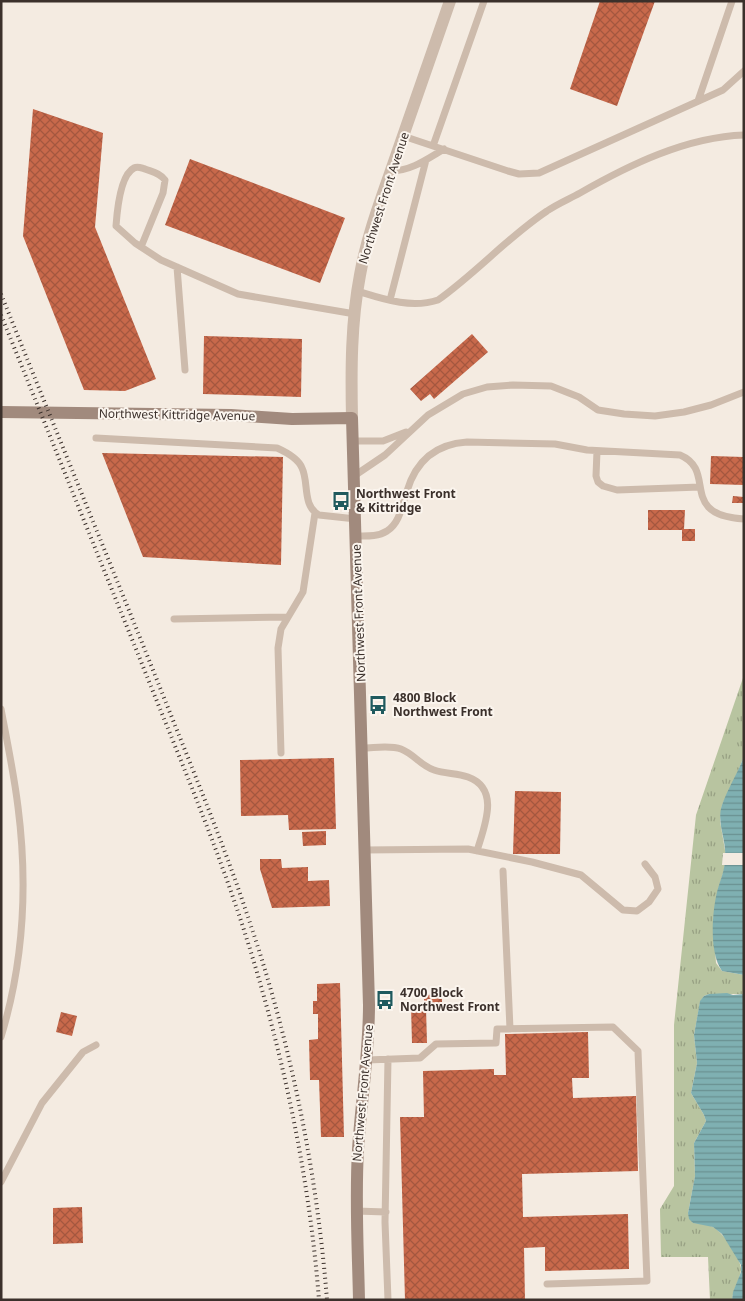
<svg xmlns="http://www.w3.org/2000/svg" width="745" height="1301" font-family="'Noto Sans',sans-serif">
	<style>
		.grass { fill: url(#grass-tufts) }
		.water { fill: url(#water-rules) }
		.pier { fill: #f4ebe1 }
		.building { fill: url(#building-cross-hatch) }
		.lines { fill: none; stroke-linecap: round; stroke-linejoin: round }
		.service { stroke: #cdbbac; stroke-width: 7 }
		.tertiary { stroke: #cdbbac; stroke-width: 12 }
		.secondary { stroke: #a18a7d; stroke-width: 12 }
		.rail { stroke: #3b302b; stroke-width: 4; stroke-dasharray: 1 4; stroke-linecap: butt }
		.labels { text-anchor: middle; stroke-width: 4; stroke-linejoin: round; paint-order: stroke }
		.street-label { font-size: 12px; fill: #3b302b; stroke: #fbf5ee }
		.poi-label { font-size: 12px; font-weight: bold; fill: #3b302b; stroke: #fbf5ee; text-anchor: start }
	</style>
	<defs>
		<pattern id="grass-tufts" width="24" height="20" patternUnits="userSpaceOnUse" patternTransform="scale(1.25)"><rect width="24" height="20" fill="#b8c4a0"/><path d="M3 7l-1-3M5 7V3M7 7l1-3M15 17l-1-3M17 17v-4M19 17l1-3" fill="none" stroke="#97a083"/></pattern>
		<pattern id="water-rules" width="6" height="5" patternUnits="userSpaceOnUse" patternTransform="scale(1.25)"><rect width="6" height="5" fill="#7fb0b2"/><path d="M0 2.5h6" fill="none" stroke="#699091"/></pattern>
		<pattern id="building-cross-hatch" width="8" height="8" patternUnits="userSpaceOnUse" patternTransform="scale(1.25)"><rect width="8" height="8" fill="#c8694b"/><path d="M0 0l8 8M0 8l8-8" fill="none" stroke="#a4573f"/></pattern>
	</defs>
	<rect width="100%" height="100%" fill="#f4ebe1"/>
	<path class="grass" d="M 744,675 L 744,756 L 735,779 L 722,805 L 720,821 L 726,856 L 724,870 L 718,890 L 713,921 L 716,963 L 722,971 L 744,975 L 744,994 L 709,994 L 704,996 L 700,1002 L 694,1035 L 697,1063 L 691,1093 L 704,1115 L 706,1121 L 694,1143 L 695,1176 L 688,1213 L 693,1223 C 700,1223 707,1224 713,1227 C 722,1231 741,1258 741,1269 C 740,1280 733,1289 732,1300 L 710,1300 L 708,1257 L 661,1257 L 660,1209 L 674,1186 L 674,1025 L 696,815 Z"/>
	<path class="water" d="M 744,756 L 744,975 L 722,971 C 709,953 712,913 717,892 C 720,880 725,871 725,858 C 727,840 716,823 722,805 C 728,788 738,773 744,756 Z
		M 727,993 L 733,995 L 744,994 L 744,1300 L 732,1300 L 733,1292 L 741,1272 L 741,1265 L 722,1234 L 713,1227 L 693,1223 L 689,1219 L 688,1213 L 695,1176 L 694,1143 L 706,1121 L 704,1115 L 691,1093 L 697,1063 L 694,1035 L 700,1001 L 704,996 L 709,994 Z"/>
	<path class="pier" d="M 723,853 L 744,853 L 744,865 L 722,865 Z"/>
	<path class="building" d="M 600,1 L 655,1 L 617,106 L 570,89 Z
		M 33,109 L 103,133 L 95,227 L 156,379 L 125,391 L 84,390 L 23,236 Z
		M 190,159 L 345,218 L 320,283 L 165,225 Z
		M 472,334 L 488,352 L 434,399 L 430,394 L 421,401 L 410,389 Z
		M 204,336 L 302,339 L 301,397 L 203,394 Z
		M 102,453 L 283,457 L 281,565 L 143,557 Z
		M 711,456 L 744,457 L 744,485 L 710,484 Z
		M 733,496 L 744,497 L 744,503 L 732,503 Z
		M 648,510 L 685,510 L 684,529 L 695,529 L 695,541 L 682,541 L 682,530 L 648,530 Z
		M 334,758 L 336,829 L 289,830 L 288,815 L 241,816 L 240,760 Z
		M 515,791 L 561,792 L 560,854 L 513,854 Z
		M 326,831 L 326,845 L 303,846 L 302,832 Z
		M 260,859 L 281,859 L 282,868 L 308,867 L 308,881 L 329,880 L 330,906 L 272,908 L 260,869 Z
		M 340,983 L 344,1137 L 321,1137 L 319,1080 L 310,1080 L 309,1040 L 318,1039 L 318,1014 L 313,1014 L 313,1001 L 317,1001 L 317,984 Z
		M 442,994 L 442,1007 L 426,1008 L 427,1043 L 412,1043 L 411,1006 L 424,1005 L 424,995 Z
		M 61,1012 L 77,1016 L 72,1036 L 56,1032 Z
		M 588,1032 L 589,1078 L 572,1078 L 573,1098 L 636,1096 L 638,1171 L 522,1174 L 523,1217 L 628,1214 L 629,1269 L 545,1271 L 545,1247 L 524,1248 L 525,1300 L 405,1300 L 400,1117 L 424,1117 L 423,1071 L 494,1069 L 494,1075 L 506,1075 L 505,1034 Z
		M 82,1207 L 83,1243 L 53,1244 L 53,1208 Z"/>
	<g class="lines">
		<path class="service" d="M 698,101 L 732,1
			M 403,136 L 508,171 L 519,174 L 539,173 L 723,90 L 744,71
			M 433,146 L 484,1
			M 391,171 C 411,171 427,159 444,149
			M 141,247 L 163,193 L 165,180 C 160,173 153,172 145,169 C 141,168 138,166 134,168 C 120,175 117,212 116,226 L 135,243 L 161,260 L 238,294 L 355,314
			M 177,267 L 185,370
			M 357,291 C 383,299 411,309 438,300 C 476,273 508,237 547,211 C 557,204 569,199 580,193 C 629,165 686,137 744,135
			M 390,300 L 426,160
			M 96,438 L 277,448 C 286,452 298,458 302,468 C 309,482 302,506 319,515 L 356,519
			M 353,441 L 383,441 L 406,432
			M 597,451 L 596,476 L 598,482 L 603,486 L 617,490 L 700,487
			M 354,476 L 385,455 L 428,415 L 463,394 L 487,387 L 513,385 L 551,386 L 579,397 L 598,410 L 624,414 L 655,416 L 684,412 L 711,405 L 744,392
			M 356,536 C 366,536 378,537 387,531 C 400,523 402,505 407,491 C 416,461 436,444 467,442 L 555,444 L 587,450 L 680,455 C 718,471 677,515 744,519
			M 174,619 L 287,617
			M 1,709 C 7,741 14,774 18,807 C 28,885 24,961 1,1037
			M 363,748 C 374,748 390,745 401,749 C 414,754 421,766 434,770 C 445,774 457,773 468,777 C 501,789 484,827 477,851
			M 281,753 L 278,648 L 281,629 L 303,592 L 315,513
			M 365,850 L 468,849 L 532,862 L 581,875 L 623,910 L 637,911 L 649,902 L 658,889 L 655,877 L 645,864
			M 503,871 L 510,1029
			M 388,1059 L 385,1222 L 388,1300
			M 367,1060 L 420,1058 L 436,1044 L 496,1043 L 497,1029 L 613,1027 L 638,1051 L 647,1281 L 547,1284
			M 1,1182 L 42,1103 L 83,1052 L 96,1045
			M 356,1211 L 386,1212"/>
		<path class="tertiary" d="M 352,418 C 351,370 351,322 360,275 C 367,235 382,197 395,159 C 413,106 432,54 450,1"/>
		<path class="secondary" d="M 1,412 L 231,415 L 292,419 L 352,418 L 369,1005 C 369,1054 361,1102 358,1150 C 355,1200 358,1250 359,1300"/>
		<path class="rail" d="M 1,294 C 52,421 104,548 155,675 C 188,759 224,843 252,929 C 292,1049 317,1174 327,1300
			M 1,315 C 47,428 92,541 138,654 C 174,745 213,835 243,927 C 282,1048 309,1173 319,1300"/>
	</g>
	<defs>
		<g id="bus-bare" transform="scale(1.5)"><path d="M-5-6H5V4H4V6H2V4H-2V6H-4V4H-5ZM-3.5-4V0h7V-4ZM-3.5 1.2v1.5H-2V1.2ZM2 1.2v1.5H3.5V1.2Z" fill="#1f5a5e" stroke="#fbf5ee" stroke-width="2.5" paint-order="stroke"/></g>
	</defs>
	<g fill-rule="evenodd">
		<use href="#bus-bare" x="341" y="501"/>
		<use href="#bus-bare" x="378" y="705"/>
		<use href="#bus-bare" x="385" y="1000"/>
	</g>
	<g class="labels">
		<g class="street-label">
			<text transform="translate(384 198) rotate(-72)" y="4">Northwest Front Avenue</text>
			<text transform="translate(177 415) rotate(1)" y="4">Northwest Kittridge Avenue</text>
			<text transform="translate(359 613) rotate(-92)" y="4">Northwest Front Avenue</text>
			<text transform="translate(363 1093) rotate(-85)" y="4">Northwest Front Avenue</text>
		</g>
		<g class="poi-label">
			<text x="356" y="498">Northwest Front<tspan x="356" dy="14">&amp; Kittridge</tspan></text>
			<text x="393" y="702">4800 Block<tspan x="393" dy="14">Northwest Front</tspan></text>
			<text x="400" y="997">4700 Block<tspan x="400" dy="14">Northwest Front</tspan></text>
		</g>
	</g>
	<rect width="745" height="1301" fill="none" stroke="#3b302b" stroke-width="5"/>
</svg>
